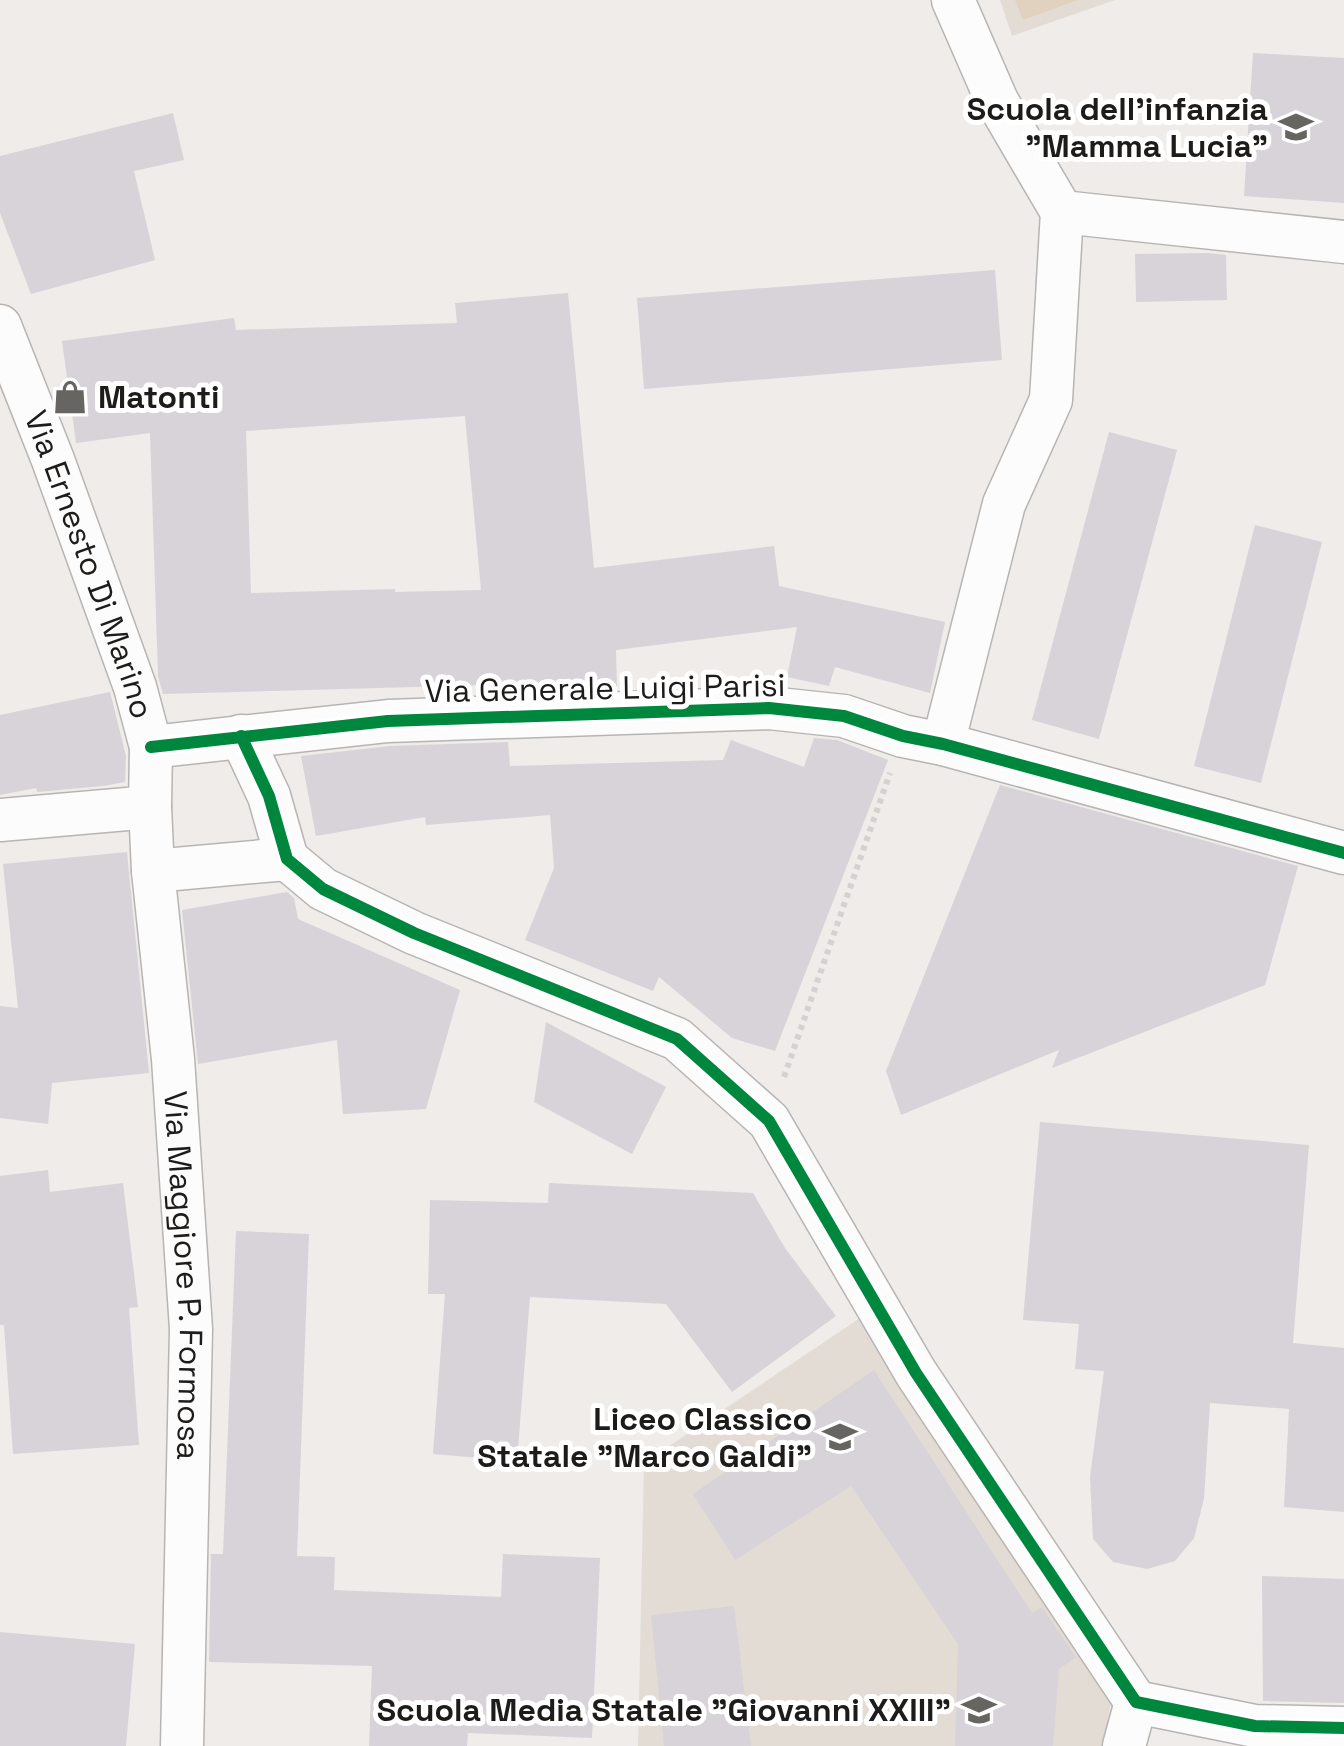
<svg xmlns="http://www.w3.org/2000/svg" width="1344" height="1746" font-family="'Space Grotesk',sans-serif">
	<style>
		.built { fill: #e3dcd5 }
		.green { fill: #e1d2bf }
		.building { fill: #d7d3d8; fill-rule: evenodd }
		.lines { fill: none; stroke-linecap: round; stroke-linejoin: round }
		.minor-casing { stroke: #b7b5b3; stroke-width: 45 }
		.path { stroke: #d2d2d0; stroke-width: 6; stroke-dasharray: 5 5; stroke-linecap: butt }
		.minor { stroke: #fdfcfc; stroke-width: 42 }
		.cycleway-casing { stroke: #fff; stroke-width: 19 }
		.cycleway { stroke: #00873e; stroke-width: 12 }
		.labels { text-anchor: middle; stroke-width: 10; stroke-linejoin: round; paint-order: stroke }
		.poi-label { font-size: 32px; font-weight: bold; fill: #1d1c1a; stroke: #fff; text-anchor: end }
		.street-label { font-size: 32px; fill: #1d1c1a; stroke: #fff }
	</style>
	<rect width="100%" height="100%" fill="#efece9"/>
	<path class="built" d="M 1000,0 L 1115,0 L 1012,36 Z
		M 860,1318 L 1113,1692 L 1103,1746 L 638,1746 L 644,1463 Z"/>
	<path class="green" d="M 1015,0 L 1078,0 L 1023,20 Z"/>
	<path class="building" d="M 1253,53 L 1344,58 L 1344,203 L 1244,196 Z
		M 173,113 L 184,160 L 134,171 L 155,260 L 31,294 L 0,213 L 0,156 Z
		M 1208,253 L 1226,255 L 1227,300 L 1136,302 L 1135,254 Z
		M 995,270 L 1002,360 L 644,389 L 637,298 Z
		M 568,293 L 594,568 L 774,546 L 779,586 L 945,622 L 930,693 L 835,667 L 829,686 L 787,677 L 797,627 L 616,650 L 617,688 L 521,690 L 520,684 L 163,694 L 158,676 L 150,433 L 76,443 L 62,341 L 234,318 L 236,330 L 457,323 L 455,303 ZM 465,416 L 481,590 L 395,592 L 395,589 L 251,593 L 246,431 Z
		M 1109,432 L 1177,450 L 1099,739 L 1032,720 Z
		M 1255,525 L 1322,542 L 1261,783 L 1194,766 Z
		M 110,692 L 126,756 L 125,782 L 103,786 L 37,792 L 36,788 L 0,795 L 0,715 Z
		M 814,738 L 837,740 L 888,760 L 775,1051 L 732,1038 L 659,977 L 653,991 L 525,940 L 554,868 L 550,815 L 426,825 L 425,817 L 316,836 L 301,756 L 390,746 L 508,742 L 510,766 L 723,760 L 731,740 L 804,767 Z
		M 1000,785 L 1298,866 L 1265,985 L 1052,1068 L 1059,1050 L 901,1115 L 886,1071 Z
		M 127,852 L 149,1073 L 52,1083 L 48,1124 L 0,1118 L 0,1006 L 18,1008 L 3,864 Z
		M 287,892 L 294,898 L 298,919 L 460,990 L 426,1109 L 343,1114 L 337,1040 L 198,1064 L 182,910 Z
		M 546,1022 L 666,1087 L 632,1154 L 534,1102 Z
		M 1040,1122 L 1309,1145 L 1293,1343 L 1344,1348 L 1344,1512 L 1284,1507 L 1289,1409 L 1210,1403 L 1204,1499 L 1194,1538 L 1175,1561 L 1147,1569 L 1113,1562 L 1093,1539 L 1090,1477 L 1104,1371 L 1075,1369 L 1079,1324 L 1023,1320 Z
		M 48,1170 L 50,1192 L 123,1183 L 138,1307 L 129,1308 L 139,1445 L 13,1454 L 4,1325 L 0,1325 L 0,1176 Z
		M 549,1183 L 753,1193 L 785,1248 L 836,1316 L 732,1392 L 666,1304 L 530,1297 L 517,1461 L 433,1454 L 445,1294 L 428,1294 L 430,1200 L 548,1203 Z
		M 236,1231 L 309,1234 L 297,1556 L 335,1557 L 334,1590 L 501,1597 L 503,1554 L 600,1558 L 592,1738 L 468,1733 L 467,1746 L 369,1746 L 372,1666 L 209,1662 L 211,1554 L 223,1554 Z
		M 874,1370 L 1032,1613 L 1042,1607 L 1076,1657 L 1059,1669 L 1053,1746 L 955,1746 L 958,1644 L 851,1486 L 735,1560 L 693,1494 Z
		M 1262,1576 L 1344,1579 L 1344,1703 L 1263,1701 Z
		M 734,1606 L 751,1746 L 664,1746 L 651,1615 Z
		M 0,1632 L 135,1644 L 126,1746 L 0,1746 Z"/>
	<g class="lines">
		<g class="minor-casing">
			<g id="minor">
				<path d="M 953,0 L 997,101 L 1062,212"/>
				<path d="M 1062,212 L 1344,242"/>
				<path id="s1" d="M 0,326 L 53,460 L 135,687 L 151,747 L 150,807 L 0,820"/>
				<path d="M 241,736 L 269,796 L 287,859 L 323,889 L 414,933 L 677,1039 L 769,1121 L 916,1373 L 1136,1702 L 1255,1726 L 1344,1728"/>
				<path d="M 943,744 L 1004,504 L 1051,400 L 1062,212"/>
				<path d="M 151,747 L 388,721 L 769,708 L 844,716 L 903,736 L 943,744 L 1344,853"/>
				<path id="s2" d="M 150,807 L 153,871 L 173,1059 L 191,1329 L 182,1746"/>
				<path d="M 153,871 L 287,859"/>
				<path d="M 1124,1746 L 1136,1702"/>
			</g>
		</g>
		<path class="path" d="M 784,1077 L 890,773"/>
		<use href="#minor" class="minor"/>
		<g class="cycleway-casing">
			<path id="cycleway" d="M 241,736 L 269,796 L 287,859 L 323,889 L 414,933 L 677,1039 L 769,1121 L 916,1373 L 1136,1702 L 1255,1726 L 1344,1728
				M 151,747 L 388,721 L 769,708 L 844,716 L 903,736 L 943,744 L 1344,853"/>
		</g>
		<use href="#cycleway" class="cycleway"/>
	</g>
	<defs>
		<g id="school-bare" transform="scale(2.7)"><path d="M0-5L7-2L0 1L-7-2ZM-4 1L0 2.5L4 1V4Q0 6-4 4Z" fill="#666562" stroke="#fff" stroke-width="2.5" paint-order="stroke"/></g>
		<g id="shop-bare" transform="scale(2.7)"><path d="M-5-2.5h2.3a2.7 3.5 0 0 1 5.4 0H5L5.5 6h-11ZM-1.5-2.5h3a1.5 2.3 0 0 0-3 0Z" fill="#666562" stroke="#fff" stroke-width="2.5" paint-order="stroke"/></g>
	</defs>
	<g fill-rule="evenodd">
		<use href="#school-bare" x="1296" y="127"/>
		<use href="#shop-bare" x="70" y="397"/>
		<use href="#school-bare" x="840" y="1437"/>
		<use href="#school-bare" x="979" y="1710"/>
	</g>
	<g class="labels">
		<g class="poi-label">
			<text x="1268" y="120">Scuola dell'infanzia<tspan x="1268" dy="37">"Mamma Lucia"</tspan></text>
			<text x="98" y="408" text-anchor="start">Matonti</text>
			<text x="812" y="1430">Liceo Classico<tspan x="812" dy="37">Statale "Marco Galdi"</tspan></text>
			<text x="951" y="1721">Scuola Media Statale "Giovanni XXIII"</text>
		</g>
		<g class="street-label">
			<text dy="11" stroke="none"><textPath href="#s1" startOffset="255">Via Ernesto Di Marino</textPath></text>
			<text transform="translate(605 688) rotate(-1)" y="11">Via Generale Luigi Parisi</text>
			<text dy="11" stroke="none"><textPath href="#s2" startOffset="470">Via Maggiore P. Formosa</textPath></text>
		</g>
	</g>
</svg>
